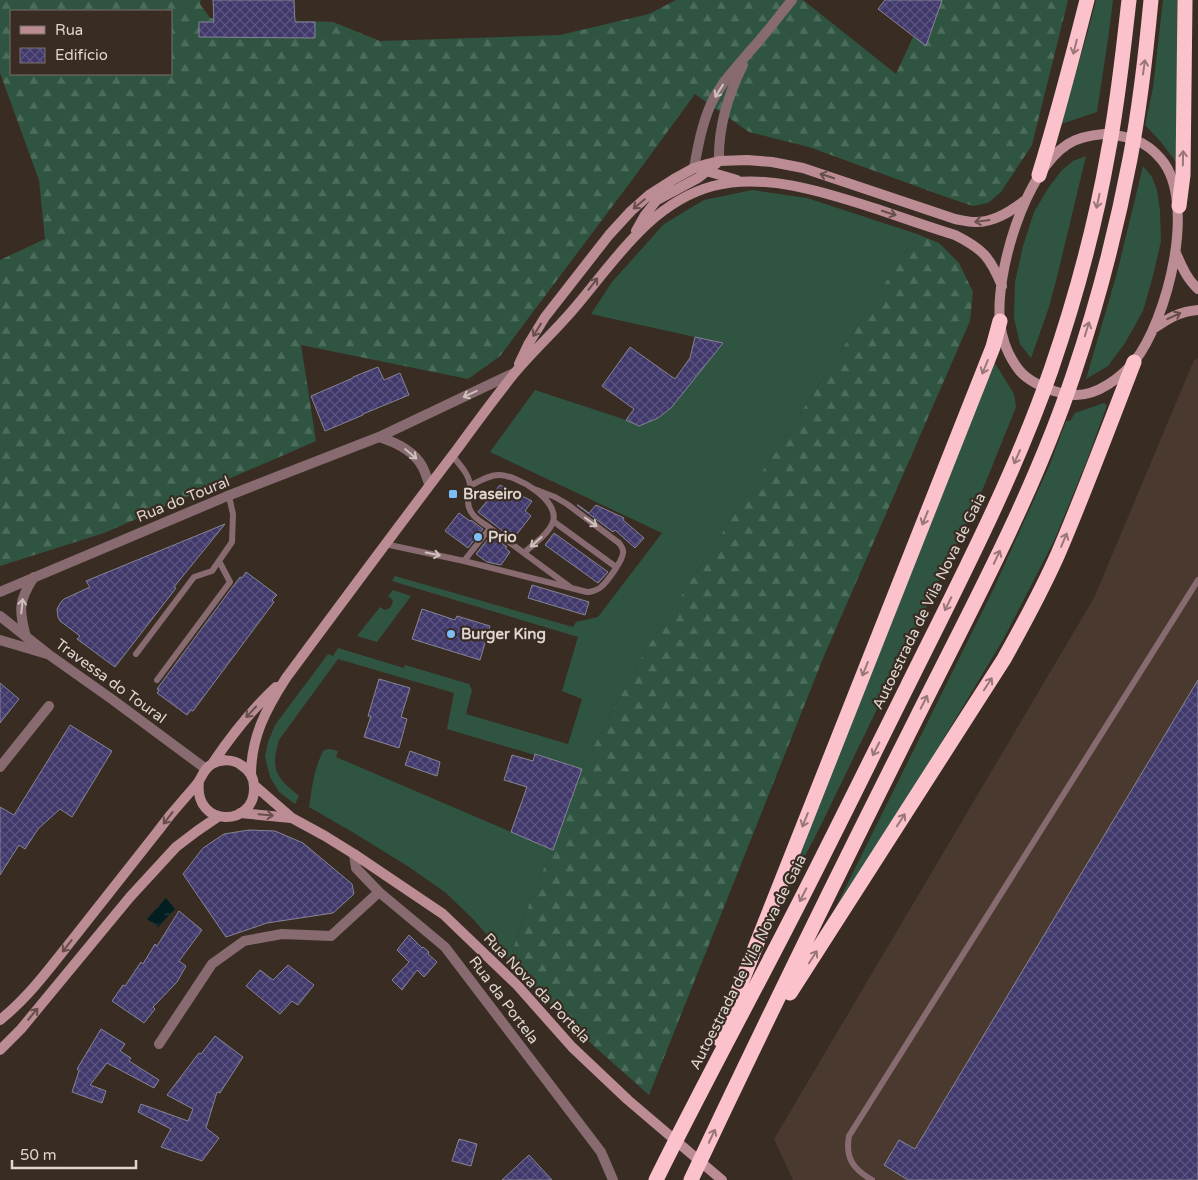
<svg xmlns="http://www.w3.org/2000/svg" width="1198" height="1180" font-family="'Varela Round',sans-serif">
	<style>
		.industrial { fill: #49392f }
		.grass { fill: #2f5542 }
		.forest { fill: url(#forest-firs); fill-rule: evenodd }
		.water { fill: url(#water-ripples) }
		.building { fill: url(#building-cross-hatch); stroke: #858495 }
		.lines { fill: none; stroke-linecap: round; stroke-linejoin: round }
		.service { stroke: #886b70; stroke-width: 6 }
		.minor { stroke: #886b70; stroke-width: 10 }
		.tertiary { stroke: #886b70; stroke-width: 10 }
		.secondary { stroke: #bb8c94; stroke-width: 10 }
		.motorway { stroke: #fcc2cc; stroke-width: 15 }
		.oneway { stroke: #9a7777 }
		.oneway2 { stroke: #cec1bd }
		.oneway3 { stroke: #664e4a }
		.poi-dot { fill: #7dbef9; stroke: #392c22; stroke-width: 2 }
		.labels { text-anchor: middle; stroke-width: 4.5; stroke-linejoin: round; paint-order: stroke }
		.poi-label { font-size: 15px; font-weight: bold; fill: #dfd6d0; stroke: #392c22; text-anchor: start }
		.street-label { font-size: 15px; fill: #dfd6d0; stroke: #392c22 }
	</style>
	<defs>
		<pattern id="forest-firs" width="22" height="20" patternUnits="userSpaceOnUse" patternTransform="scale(1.25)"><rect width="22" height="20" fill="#2f5542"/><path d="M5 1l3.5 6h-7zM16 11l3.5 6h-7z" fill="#4d6d5c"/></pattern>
		<pattern id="water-ripples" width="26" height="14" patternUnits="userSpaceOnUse" patternTransform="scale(1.25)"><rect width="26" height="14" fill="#021e20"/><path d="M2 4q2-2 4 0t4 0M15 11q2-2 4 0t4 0" fill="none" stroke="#263e3f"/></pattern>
		<pattern id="building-cross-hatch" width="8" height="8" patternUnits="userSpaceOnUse" patternTransform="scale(1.25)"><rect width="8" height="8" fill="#41396b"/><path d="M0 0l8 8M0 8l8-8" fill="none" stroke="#5c557f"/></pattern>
	</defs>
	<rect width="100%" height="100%" fill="#392c22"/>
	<path class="industrial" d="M 1198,358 L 1198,1180 L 793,1180 L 774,1139 L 1094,598 L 1194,360 Z"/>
	<path class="grass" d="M 1096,0 L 1113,0 L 1109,32 L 1097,112 L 1061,124 L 1088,31 Z
		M 1163,0 L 1177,0 L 1178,165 L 1161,142 L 1145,125 L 1153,88 Z
		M 1086,156 L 1058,273 L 1049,307 L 1031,358 L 1020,344 L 1014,318 L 1015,282 L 1023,246 L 1034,212 L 1049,187 L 1062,170 L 1073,161 Z
		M 1143,166 L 1152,177 L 1157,190 L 1160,211 L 1161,241 L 1153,276 L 1143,311 L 1125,343 L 1108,366 L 1086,379 L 1117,273 Z
		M 752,190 L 807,198 L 917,234 L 645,651 L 595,744 L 582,769 L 447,729 L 454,693 L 338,659 L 279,740 C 270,770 276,777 299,796 L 295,804 L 279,792 L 270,777 L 265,757 L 268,742 L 275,725 L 328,654 L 333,656 L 338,648 L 404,668 L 405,665 L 469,684 L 472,690 L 466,714 L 568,744 L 582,699 L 562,691 L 578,637 L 392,581 L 395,576 L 573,627 L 576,622 L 598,617 L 662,533 L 490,452 L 535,390 L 626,420 L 639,426 L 658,418 L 671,408 L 722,343 L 591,314 L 612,282 L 664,224 L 704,200 Z
		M 993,360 L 1014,394 L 1016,407 L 985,484 L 964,529 L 821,825 L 784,897 L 782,896 Z
		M 1104,403 L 1107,405 L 1088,458 L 1054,541 L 1003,640 L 894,821 L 827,925 L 994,588 L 1050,464 L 1066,421 L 1070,421 L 1075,413 Z
		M 393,590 L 411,596 L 377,642 L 357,636 L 380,607 L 385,610 C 391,608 392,606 393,600 L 388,596 Z
		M 330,749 L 338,751 L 336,757 L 553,850 L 537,882 L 509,960 L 474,920 L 446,893 L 409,867 L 354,833 L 309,807 C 312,788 314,767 324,750 Z"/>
	<path class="forest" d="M 0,0 L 201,0 L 200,4 L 210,18 L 333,22 L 380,41 L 560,35 L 649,14 L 676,0 L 803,0 L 896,74 L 930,0 L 1068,0 L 1032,145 L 1001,192 L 988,203 L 973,206 L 943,196 L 809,147 L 749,132 L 695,94 L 635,176 L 500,356 L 468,379 L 301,345 L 316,441 L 104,533 L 0,566 L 0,260 L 45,239 L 39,180 L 0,73 ZM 11,11 L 171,11 L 171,74 L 11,74 Z
		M 917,234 L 939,243 L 959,263 L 973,292 L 970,321 L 824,656 L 649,1095 L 577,1031 L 509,960 L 537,882 L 553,850 L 582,769 L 595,744 L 645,651 Z"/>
	<path class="water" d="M 166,898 L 175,909 L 158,927 L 147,919 Z"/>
	<path class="building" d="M 213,0 L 294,0 L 295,22 L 315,22 L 315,38 L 199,37 L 199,22 L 214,22 Z
		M 885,0 L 942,0 L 926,46 L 878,9 Z
		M 695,337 L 723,343 L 671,408 L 658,418 L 639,426 L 626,420 L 634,409 L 602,386 L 630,347 L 675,379 L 690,358 Z
		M 378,367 L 384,380 L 400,373 L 409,395 L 363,414 L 363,415 L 325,431 L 311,396 L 353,378 L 353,377 Z
		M 500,485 L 532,501 L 525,511 L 531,516 L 513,539 L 478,512 Z
		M 577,505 L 578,505 L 589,513 L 596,505 L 624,518 L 623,520 L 644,538 L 635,548 L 615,530 L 613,532 Z
		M 459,513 L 470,521 L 471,520 L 483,529 L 468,548 L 445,531 Z
		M 225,524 L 174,587 L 176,588 L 115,667 L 77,639 L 80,636 L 60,621 L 58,617 L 57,609 L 61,602 L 64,599 L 90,587 L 86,581 Z
		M 554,533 L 608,572 L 598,583 L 545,545 Z
		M 491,535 L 507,547 L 505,548 L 510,552 L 501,565 L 487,562 L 476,554 Z
		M 246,572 L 277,595 L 272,600 L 274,602 L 193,711 L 191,710 L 187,715 L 157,693 L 159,690 L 157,689 L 240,577 L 242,578 Z
		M 532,585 L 589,602 L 585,615 L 528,598 Z
		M 422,609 L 455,620 L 457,616 L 490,626 L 480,660 L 412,639 Z
		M 379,679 L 410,688 L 401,717 L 407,719 L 399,748 L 364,737 L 371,716 L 368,716 Z
		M 1198,680 L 1198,1180 L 908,1180 L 884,1165 L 899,1140 L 915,1149 Z
		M 0,683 L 19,699 L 0,723 Z
		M 70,725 L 112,751 L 72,817 L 60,809 L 38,829 L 25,849 L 19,845 L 0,875 L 0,807 L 14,815 Z
		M 410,751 L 440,762 L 437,776 L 405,765 Z
		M 535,754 L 582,769 L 553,850 L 511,832 L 527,787 L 504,780 L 512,755 L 533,761 Z
		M 249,830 L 275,831 L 303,843 L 352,884 L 354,894 L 333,913 L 267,923 L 226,937 L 183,874 L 203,848 L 224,834 Z
		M 179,911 L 202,930 L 179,961 L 186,966 L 177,982 L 153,1007 L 155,1009 L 144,1023 L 112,1001 L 123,985 L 125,986 L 141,962 L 143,964 L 155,944 L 157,946 Z
		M 409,935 L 422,948 L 423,947 L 429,952 L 428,954 L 437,962 L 424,977 L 417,970 L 402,990 L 392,980 L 409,962 L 397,950 Z
		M 288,965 L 314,985 L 298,1005 L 292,1001 L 280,1014 L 246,986 L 260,970 L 273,980 Z
		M 101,1029 L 125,1044 L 120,1051 L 131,1058 L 129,1061 L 159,1080 L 154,1088 L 107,1063 L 90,1085 L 106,1091 L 102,1103 L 72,1092 L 79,1071 L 77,1069 Z
		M 215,1036 L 243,1057 L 220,1093 L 217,1092 L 206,1128 L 219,1138 L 202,1161 L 161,1147 L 171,1129 L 138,1112 L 141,1104 L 188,1121 L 193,1109 L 167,1095 L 199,1053 L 201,1054 Z
		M 459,1139 L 477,1144 L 471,1166 L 452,1161 Z
		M 529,1155 L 552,1180 L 502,1180 Z"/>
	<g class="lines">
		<path class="service" d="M 470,486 C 479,481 489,475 499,475 C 517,475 560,500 553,522 C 548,535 533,544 524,553
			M 553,521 L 616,567
			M 490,528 L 570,587
			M 385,544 L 464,561 L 490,528 C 480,521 468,515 468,501 C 468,496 471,491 470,485 C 469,474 459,464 452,455
			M 464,561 L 587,592 C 591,592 598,590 601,587 C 607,582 623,560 623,553 C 624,549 621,546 619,543 L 567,504 L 555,497 L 534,489
			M 136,654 L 194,577 L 212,571 L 232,542 L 233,514 L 229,496
			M 157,680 L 230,582 L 219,561
			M 872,1180 C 853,1169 845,1158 849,1136 L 1198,580"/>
		<path class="minor" d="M 379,437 C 395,442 413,450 422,466 C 425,471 427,478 429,484
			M 0,592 L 225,497 L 379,437 L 514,373
			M 26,637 C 19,611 18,601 34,577
			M 0,640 L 47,654
			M 0,767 L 49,706
			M 354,854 L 356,868 L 379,892 L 445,947 L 601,1152 L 613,1180
			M 159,1044 L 212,964 L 244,941 L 282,934 L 331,936 L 379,892"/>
		<path class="tertiary" d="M 719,161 C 718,127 728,95 743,65
			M 694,168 C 698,146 702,124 711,104 C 720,84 736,68 750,51 C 765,35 778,17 792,0
			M 0,616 L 48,654 L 113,700 L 206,769"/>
		<path class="secondary" d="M 1104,134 C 1128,136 1145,140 1161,159 C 1198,202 1167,321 1134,362 C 1120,378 1098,395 1076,395 C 1069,395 1061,393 1054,391 C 1041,386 1028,381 1019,370 C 1008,356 1002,340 1000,322 C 995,273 1025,171 1068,144 C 1079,137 1092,135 1104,134 Z
			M 703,170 L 737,180
			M 636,231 L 645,215 L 657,200 L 698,178 L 717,163
			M 1176,253 C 1182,267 1187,279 1198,289
			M 1153,329 C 1169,318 1178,312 1198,310
			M 519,364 L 529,343 L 545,317 L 609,235 L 631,211 L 649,195 L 674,179 L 694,168 L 707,164 L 719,161 L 747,160 L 772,162 L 803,168 L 955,219 C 961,220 968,222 974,222 C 993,223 1010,212 1024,201
			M 212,764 C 231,736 251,710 276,687
			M 251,775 C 251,737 266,709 286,678 C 343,601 400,524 458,448 C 476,423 494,399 513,375 C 531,353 553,333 572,311 C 612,265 649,203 713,186 C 766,172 827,193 877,209 C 903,218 929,227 955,235 C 983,249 990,257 1002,286
			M 254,785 L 292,818 L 325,836 L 354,854 L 443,914 L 517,985 L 572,1047 L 628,1100 L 722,1180
			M 240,813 L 291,818
			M 0,1020 C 30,996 52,965 76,935 C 103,901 130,866 158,831 C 166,820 175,809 184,799 C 189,793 195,787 199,781 C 203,774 205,768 212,764 C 221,759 233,759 241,765 C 249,770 254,778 254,787 C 256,827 193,829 199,781
			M 0,1050 L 21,1029 L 130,897 L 176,847 L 197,831 L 219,816"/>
		<path class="motorway" d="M 1039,175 C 1057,117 1072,59 1087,0
			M 1179,206 L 1183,175 L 1185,0
			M 790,993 L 1004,659 C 1023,625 1042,590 1058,554 C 1085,491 1109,426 1134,362
			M 719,1039 L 993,347 L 1000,321
			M 656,1180 C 701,1089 749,1001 795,911 C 833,837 870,761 907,687 C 958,584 1013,479 1051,370 C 1075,300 1095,227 1108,153 C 1118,103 1123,51 1129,0
			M 691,1180 C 764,1025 839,872 916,719 C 972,607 1033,495 1073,376 C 1097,305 1116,232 1130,159 C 1140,106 1146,53 1151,0"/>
	</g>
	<defs><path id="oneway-shaft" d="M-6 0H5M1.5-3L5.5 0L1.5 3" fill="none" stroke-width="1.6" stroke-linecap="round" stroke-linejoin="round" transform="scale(1.25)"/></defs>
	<g class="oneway">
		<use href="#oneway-shaft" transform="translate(1075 47) rotate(104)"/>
		<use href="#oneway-shaft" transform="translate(1144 67) rotate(-82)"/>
		<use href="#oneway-shaft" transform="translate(1183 158) rotate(-89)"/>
		<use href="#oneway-shaft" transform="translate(1098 201) rotate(102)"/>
		<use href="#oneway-shaft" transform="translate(1087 329) rotate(-73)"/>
		<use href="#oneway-shaft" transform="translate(985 367) rotate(112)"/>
		<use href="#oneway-shaft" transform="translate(1017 457) rotate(114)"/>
		<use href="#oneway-shaft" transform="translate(925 518) rotate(112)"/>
		<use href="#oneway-shaft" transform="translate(1064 540) rotate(-67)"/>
		<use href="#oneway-shaft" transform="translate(997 557) rotate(-65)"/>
		<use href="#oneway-shaft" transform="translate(948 604) rotate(116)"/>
		<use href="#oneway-shaft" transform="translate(865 669) rotate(112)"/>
		<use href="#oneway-shaft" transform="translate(988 684) rotate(-57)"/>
		<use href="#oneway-shaft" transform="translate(924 702) rotate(-63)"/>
		<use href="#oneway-shaft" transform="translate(876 749) rotate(117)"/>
		<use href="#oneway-shaft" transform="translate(805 820) rotate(112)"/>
		<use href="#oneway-shaft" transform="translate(901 820) rotate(-57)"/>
		<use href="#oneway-shaft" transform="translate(803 895) rotate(117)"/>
		<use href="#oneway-shaft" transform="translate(813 957) rotate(-57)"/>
		<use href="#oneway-shaft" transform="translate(712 1136) rotate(-65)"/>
	</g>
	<g class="oneway2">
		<use href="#oneway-shaft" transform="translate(719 91) rotate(122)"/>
		<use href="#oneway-shaft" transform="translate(470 394) rotate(155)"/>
		<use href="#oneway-shaft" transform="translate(411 454) rotate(40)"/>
		<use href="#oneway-shaft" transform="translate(591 522) rotate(36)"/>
		<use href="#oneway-shaft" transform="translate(536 542) rotate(138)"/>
		<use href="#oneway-shaft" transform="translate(433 554) rotate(12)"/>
		<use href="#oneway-shaft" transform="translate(22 606) rotate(-84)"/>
	</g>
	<g class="oneway3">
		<use href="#oneway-shaft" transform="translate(827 176) rotate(-162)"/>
		<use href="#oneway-shaft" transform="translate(639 204) rotate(140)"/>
		<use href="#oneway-shaft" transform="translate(889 213) rotate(18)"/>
		<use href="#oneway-shaft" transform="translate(982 221) rotate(172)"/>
		<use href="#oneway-shaft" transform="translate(593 284) rotate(-52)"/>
		<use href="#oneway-shaft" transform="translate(1174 316) rotate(-25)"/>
		<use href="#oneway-shaft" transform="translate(537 330) rotate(122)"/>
		<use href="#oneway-shaft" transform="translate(251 712) rotate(133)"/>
		<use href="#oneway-shaft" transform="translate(266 815) rotate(5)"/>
		<use href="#oneway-shaft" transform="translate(168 818) rotate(128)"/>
		<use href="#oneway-shaft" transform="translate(67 946) rotate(128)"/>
		<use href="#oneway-shaft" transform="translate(33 1014) rotate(-50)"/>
	</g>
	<g class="poi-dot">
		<rect x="448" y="489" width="10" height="10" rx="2.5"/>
		<circle cx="478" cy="537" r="5"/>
		<circle cx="451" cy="634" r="5"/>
	</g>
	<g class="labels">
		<g class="poi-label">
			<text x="463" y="499">Braseiro</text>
			<text x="488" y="542">Prio</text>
			<text x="461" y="639">Burger King</text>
		</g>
		<g class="street-label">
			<text transform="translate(183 499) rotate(-22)" y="5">Rua do Toural</text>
			<text transform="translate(929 601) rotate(-64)" y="5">Autoestrada de Vila Nova de Gaia</text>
			<text transform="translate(111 681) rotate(36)" y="5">Travessa do Toural</text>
			<text transform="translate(748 962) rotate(-63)" y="5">Autoestrada de Vila Nova de Gaia</text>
			<text transform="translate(537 988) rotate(46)" y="5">Rua Nova da Portela</text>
			<text transform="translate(504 1000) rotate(53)" y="5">Rua da Portela</text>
		</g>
	</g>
	<rect x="10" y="10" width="162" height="65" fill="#392c22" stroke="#7b7068"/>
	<rect x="20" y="26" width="25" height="8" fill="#bb8c94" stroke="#7b7068"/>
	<text x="55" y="35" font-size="15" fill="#dfd6d0">Rua</text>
	<rect x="20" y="48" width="25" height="15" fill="url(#building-cross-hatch)" stroke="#7b7068"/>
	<text x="55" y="60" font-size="15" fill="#dfd6d0">Edifício</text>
	<path d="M12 1160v8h124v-8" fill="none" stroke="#dfd6d0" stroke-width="2.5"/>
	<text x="20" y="1160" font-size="15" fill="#dfd6d0" stroke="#392c22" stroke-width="4" paint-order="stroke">50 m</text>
</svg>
